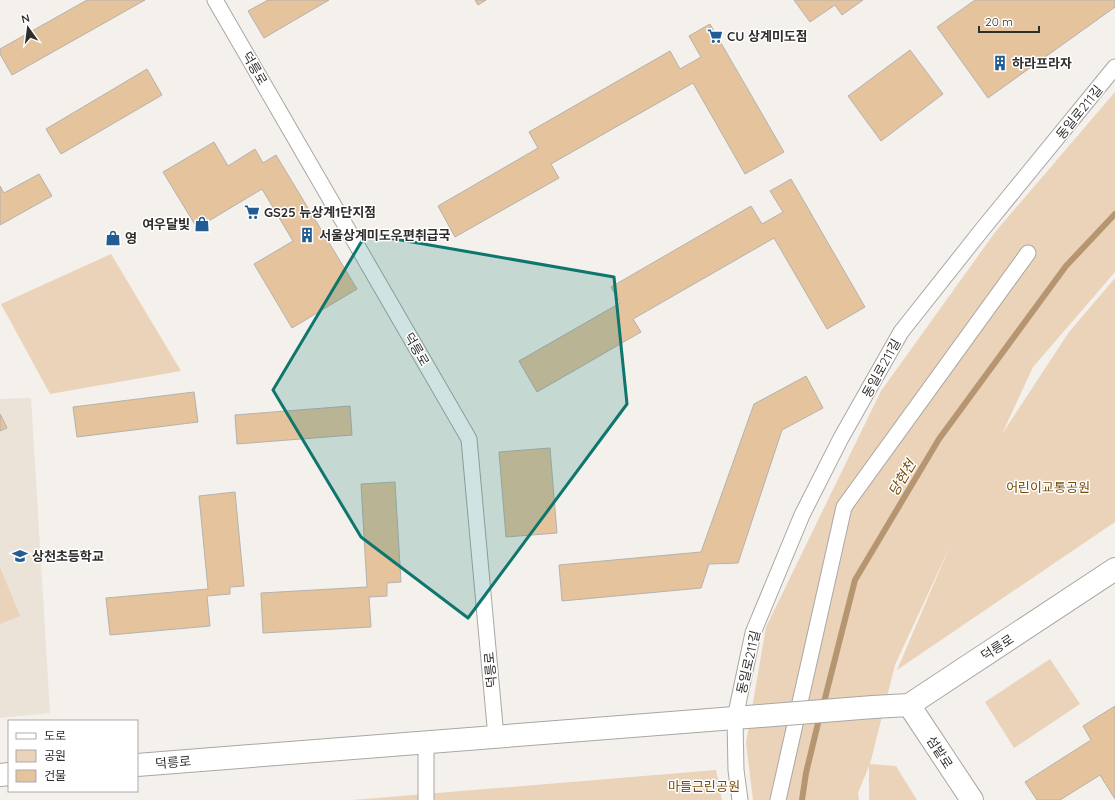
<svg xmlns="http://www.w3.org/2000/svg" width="1115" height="800" font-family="Quicksand,'Noto Sans KR',sans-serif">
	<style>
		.built { fill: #ebe2d8 }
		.green { fill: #ead3b9 }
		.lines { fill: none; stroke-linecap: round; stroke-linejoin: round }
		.stream { stroke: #b69671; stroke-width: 6 }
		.building { fill: #e4c39d; stroke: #b5b2ae }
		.street-casing { stroke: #aaa7a3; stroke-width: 17 }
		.secondary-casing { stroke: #aaa7a3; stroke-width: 24 }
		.street { stroke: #fff; stroke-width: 15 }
		.secondary { stroke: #fff; stroke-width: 22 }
		.secondary-bridge-casing { stroke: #aaa7a3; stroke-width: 24; stroke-linecap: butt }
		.secondary-bridge { stroke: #fff; stroke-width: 22 }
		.marked { fill: #0f766e; fill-opacity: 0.2; stroke: #0f766e; stroke-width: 3; stroke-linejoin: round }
		.labels { text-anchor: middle; stroke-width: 3; stroke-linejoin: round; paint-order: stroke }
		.poi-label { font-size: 13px; font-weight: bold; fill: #302e2d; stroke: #fff; text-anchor: start }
		.street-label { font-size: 13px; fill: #302e2d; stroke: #fff }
		.park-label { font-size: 13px; fill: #774c0b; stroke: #fff }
		.water-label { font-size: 14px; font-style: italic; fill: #744a07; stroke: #fff }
	</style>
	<rect width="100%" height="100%" fill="#f4f0ec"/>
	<path class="built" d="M 31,398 L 50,713 L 0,718 L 0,399 Z"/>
	<path class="green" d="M 1115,92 L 1115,272 L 1033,367 L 1002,434 L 1069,332 L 1115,278 L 1115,522 L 897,670 L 950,546 L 895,665 L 870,764 L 896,766 L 917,800 L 869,800 L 869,766 L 858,793 L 859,800 L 753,800 L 746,743 L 766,627 L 881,391 L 996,231 Z
		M 111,254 L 181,371 L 50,394 L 1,304 Z
		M 0,567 L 20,616 L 0,624 Z
		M 1050,659 L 1080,704 L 1014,748 L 985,702 Z
		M 716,770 L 722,800 L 352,800 Z"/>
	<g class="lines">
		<path class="stream" d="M 823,706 L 855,580 L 939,439 L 1066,266 L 1115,214
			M 802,800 L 806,773 L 820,715"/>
	</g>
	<path class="building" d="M 87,0 L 145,0 L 12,75 L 0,54 L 0,49 Z
		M 268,0 L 329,0 L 264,38 L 248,11 Z
		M 475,0 L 486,0 L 478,5 Z
		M 794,0 L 863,0 L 842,15 L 835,5 L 810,22 Z
		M 975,0 L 1115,0 L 1115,7 L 988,98 L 937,27 Z
		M 710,24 L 784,152 L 745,174 L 693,83 L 551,164 L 559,178 L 455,237 L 438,206 L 538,148 L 529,132 L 670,51 L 680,69 L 701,57 L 689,36 Z
		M 910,50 L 943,94 L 881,141 L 848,96 Z
		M 147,69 L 162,95 L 61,154 L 46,129 Z
		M 214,142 L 228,166 L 255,149 L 263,163 L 276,155 L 357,289 L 292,328 L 254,264 L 293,241 L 262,189 L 197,228 L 163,172 Z
		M 39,174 L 52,196 L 0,225 L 0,186 L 4,193 Z
		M 791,179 L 865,307 L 827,329 L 774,238 L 633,319 L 641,332 L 537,392 L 519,361 L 620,303 L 611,287 L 751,206 L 762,224 L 783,212 L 770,191 Z
		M 806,376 L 823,408 L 782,430 L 738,563 L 709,564 L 701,588 L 562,601 L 559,565 L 701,552 L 754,404 Z
		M 194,392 L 198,422 L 77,437 L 73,407 Z
		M 350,406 L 352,435 L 237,444 L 235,415 Z
		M 0,414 L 7,428 L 0,431 Z
		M 550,448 L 557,533 L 506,537 L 499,452 Z
		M 395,482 L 401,582 L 387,583 L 387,596 L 369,597 L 371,627 L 263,633 L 261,593 L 367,587 L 361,484 Z
		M 235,492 L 244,586 L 230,587 L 230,594 L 207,596 L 210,626 L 110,635 L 106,598 L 208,589 L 199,496 Z
		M 1115,706 L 1115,799 L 1100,775 L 1060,800 L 1037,800 L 1025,782 L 1091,740 L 1083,726 Z"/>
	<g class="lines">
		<g class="street-casing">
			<path id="street" d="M 215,0 L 469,439 L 496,737
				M 426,742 L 426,800
				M 740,800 L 736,770 L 735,718 L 753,633 L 802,515 L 841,438 L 901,332 L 981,231 L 1115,67
				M 778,800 L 844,507 L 1028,253"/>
		</g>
		<g class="secondary-casing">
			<path id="secondary" d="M 909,705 L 972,800
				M 873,707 L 909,705 L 1115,569
				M 137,765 L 760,716
				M 0,775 L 9,774"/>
		</g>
		<use href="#street" class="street"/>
		<use href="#secondary" class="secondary"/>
		<g class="secondary-bridge-casing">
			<path id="secondary-bridge" d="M 760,716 L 873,707"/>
		</g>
		<use href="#secondary-bridge" class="secondary-bridge"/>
	</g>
	<path class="marked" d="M 366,234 L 614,277 L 627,404 L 468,618 L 361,537 L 273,390 Z"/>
	<defs>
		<g id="supermarket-bare" transform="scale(1.2)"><path d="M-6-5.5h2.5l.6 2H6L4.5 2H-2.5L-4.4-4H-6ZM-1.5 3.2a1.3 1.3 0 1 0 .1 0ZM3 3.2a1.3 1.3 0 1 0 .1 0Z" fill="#225c94" stroke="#fff" stroke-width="2.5" paint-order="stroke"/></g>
		<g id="building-bare" transform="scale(1.2)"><path d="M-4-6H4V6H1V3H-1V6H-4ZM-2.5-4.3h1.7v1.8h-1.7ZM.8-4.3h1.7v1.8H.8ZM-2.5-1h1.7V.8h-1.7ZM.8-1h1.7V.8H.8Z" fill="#225c94" stroke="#fff" stroke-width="2.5" paint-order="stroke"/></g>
		<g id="shop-bare" transform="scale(1.2)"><path d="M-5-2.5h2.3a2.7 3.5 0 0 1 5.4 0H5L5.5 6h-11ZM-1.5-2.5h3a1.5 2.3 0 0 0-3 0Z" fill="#225c94" stroke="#fff" stroke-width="2.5" paint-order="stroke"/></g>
		<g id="school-bare" transform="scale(1.2)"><path d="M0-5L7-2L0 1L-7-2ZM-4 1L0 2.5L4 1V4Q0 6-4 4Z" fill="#225c94" stroke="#fff" stroke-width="2.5" paint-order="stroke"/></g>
	</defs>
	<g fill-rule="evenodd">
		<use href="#supermarket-bare" x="715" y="36"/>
		<use href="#building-bare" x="1000" y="63"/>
		<use href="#supermarket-bare" x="252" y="212"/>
		<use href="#shop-bare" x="202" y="224"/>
		<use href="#building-bare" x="307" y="235"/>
		<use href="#shop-bare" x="113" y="238"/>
		<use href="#school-bare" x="20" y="556"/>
	</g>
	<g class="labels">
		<g class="poi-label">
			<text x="727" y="41">CU 상계미도점</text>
			<text x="1012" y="68">하라프라자</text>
			<text x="264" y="217">GS25 뉴상계1단지점</text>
			<text x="190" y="229" text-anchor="end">여우달빛</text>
			<text x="319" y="240">서울상계미도우편취급국</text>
			<text x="125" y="243">영</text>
			<text x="32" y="561">상천초등학교</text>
		</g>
		<g class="street-label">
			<text transform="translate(255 68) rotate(60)" y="5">덕릉로</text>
			<text transform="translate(1079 112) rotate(-51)" y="5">동일로211길</text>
			<text transform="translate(417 349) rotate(60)" y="5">덕릉로</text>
			<text transform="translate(881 368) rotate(-61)" y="5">동일로211길</text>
			<text transform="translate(997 647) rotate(-33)" y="5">덕릉로</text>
			<text transform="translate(748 662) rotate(-77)" y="5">동일로211길</text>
			<text transform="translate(490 670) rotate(-95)" y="5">덕릉로</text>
			<text transform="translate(940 752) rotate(57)" y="5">섬밭로</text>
			<text transform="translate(173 762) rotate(-5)" y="5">덕릉로</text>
		</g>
		<g class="park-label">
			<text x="1048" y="492">어린이교통공원</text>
			<text x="704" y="791">마들근린공원</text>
		</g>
		<g class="water-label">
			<text transform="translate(902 478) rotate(-59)" y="5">당현천</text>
		</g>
	</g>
	<rect x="8" y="720" width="130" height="72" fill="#ffffff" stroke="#acabab"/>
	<rect x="16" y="733" width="20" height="6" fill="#ffffff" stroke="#acabab"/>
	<text x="44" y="740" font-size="12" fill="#302e2d">도로</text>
	<rect x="16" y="750" width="20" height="12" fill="#ead3b9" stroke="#acabab"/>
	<text x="44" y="760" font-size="12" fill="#302e2d">공원</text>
	<rect x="16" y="770" width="20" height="12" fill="#e4c39d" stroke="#acabab"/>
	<text x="44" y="780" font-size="12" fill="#302e2d">건물</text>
	<g transform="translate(28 28) rotate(346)" stroke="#ffffff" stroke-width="3" paint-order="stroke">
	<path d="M0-3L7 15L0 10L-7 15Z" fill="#302e2d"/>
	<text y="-6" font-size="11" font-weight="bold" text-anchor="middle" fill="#302e2d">N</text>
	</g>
	<path d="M979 26v6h60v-6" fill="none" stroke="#302e2d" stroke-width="2"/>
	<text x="985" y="26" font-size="12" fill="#302e2d" stroke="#ffffff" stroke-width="3" paint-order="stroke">20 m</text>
</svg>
